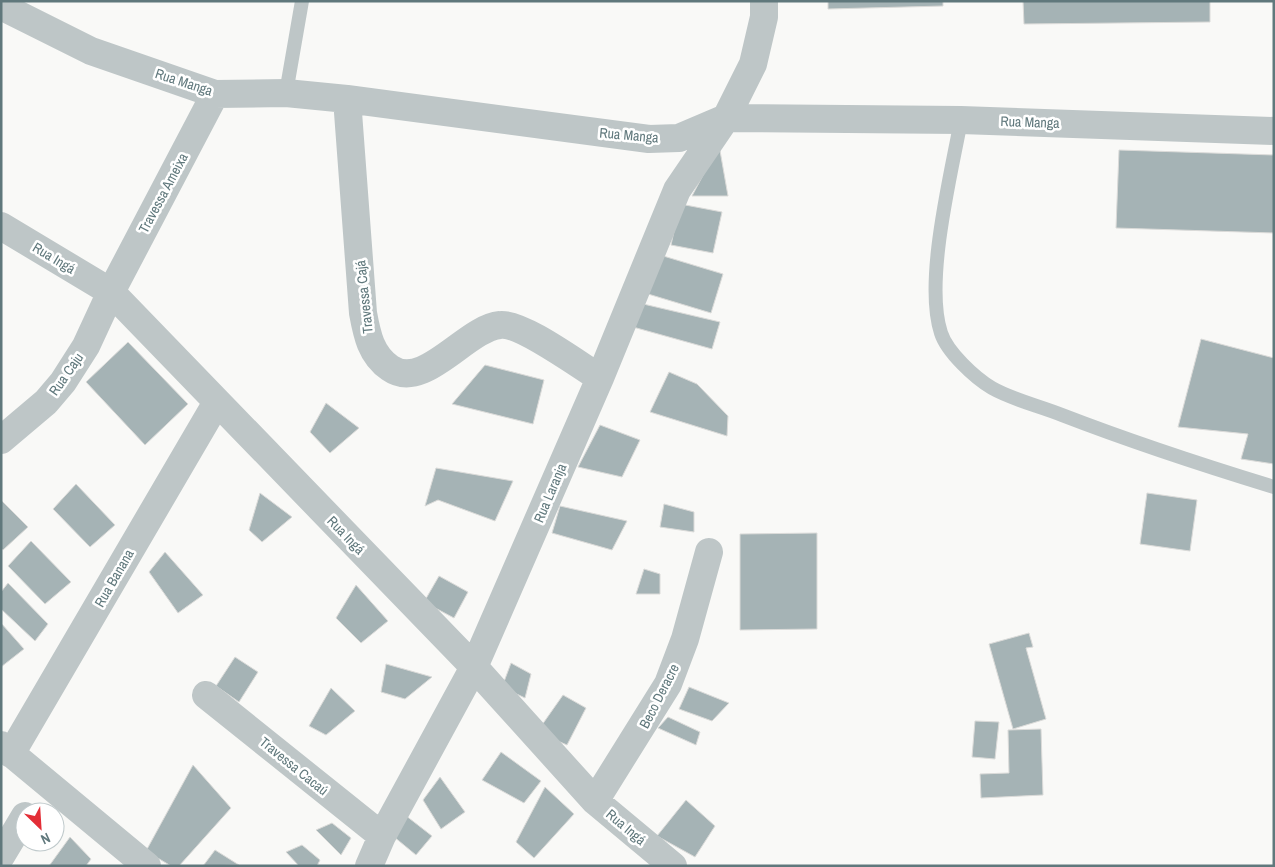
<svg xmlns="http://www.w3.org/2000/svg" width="1275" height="867" font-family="'Archivo Narrow',sans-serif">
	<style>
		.building { fill: #a5b3b5; stroke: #dbdbd9 }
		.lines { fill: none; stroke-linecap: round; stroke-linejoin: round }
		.lane { stroke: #bec6c7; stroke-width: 14 }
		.street { stroke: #bec6c7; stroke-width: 28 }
		.labels { text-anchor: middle; stroke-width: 5; stroke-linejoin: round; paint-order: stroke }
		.street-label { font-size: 14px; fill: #60787c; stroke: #fff }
	</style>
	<rect width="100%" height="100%" fill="#f9f9f7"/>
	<path class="building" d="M 828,1 L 943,1 L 943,6 L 828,9 Z
		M 1023,1 L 1210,1 L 1210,22 L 1024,24 Z
		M 719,145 L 728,196 L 692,196 Z
		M 1119,150 L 1274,155 L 1274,233 L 1116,228 Z
		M 680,204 L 722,212 L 713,253 L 671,245 Z
		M 660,255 L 723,274 L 711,313 L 648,294 Z
		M 639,303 L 720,322 L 712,349 L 633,327 Z
		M 1201,339 L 1274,358 L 1274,464 L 1241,459 L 1248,434 L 1178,427 Z
		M 128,342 L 188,404 L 145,445 L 86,382 Z
		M 485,365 L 544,380 L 533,424 L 452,404 Z
		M 669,372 L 697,384 L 728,416 L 727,436 L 650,412 Z
		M 326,403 L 359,428 L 330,453 L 310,432 Z
		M 600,425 L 640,440 L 622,477 L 578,467 Z
		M 436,468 L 513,481 L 495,521 L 438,500 L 425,506 Z
		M 76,484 L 115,525 L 90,547 L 53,509 Z
		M 260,493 L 292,517 L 262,542 L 249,530 Z
		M 1147,493 L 1197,500 L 1190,551 L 1140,544 Z
		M 1,500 L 28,527 L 3,550 L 1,548 Z
		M 664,504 L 694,512 L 694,532 L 660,527 Z
		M 560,506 L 627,521 L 612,550 L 552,533 Z
		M 817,533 L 817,629 L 740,630 L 740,534 Z
		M 31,541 L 71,582 L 45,604 L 8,566 Z
		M 165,552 L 203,595 L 178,613 L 149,572 Z
		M 644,569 L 660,574 L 660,594 L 636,594 Z
		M 439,576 L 468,592 L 454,618 L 424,602 Z
		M 8,583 L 48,624 L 35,641 L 1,609 L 1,592 Z
		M 356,585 L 388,621 L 361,643 L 336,618 Z
		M 1,623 L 24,649 L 1,667 Z
		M 1029,633 L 1033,647 L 1026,648 L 1046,719 L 1013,729 L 989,644 Z
		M 235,657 L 258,672 L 239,702 L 216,686 Z
		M 511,663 L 531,674 L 525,698 L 502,687 Z
		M 386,664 L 432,677 L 405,699 L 381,692 Z
		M 689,687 L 729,703 L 712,721 L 679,709 Z
		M 331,688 L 355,711 L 326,735 L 309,726 Z
		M 563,695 L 586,708 L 567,745 L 537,732 Z
		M 668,717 L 700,732 L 696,745 L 658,728 Z
		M 975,721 L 999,722 L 995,759 L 972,757 Z
		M 1041,729 L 1043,795 L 981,798 L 980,774 L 1009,773 L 1008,730 Z
		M 501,752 L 541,781 L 524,803 L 482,780 Z
		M 193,765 L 231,808 L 179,866 L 171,866 L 146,851 Z
		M 440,777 L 465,812 L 441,829 L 423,800 Z
		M 545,787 L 574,814 L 534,858 L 516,842 Z
		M 686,800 L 715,826 L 695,857 L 657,836 Z
		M 405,815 L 432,836 L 416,855 L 393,836 Z
		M 332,823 L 351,838 L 341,855 L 316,830 Z
		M 70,837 L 91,859 L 86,866 L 49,866 Z
		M 302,845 L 320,860 L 317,866 L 299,866 L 286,852 Z
		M 215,850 L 239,865 L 203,866 Z"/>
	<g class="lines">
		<path class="lane" d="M 286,93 L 302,1
			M 961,120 C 951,175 924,282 941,333 C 947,352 975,378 992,388 C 1013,400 1040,406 1062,415 C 1132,442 1202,465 1274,487"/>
		<path class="street" d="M 1,6 L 91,51 L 215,94 L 286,93 L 347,99 L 649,139 L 679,138 L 726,118 L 961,120 L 1274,131
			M 347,99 L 363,313 C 367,335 371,355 390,368 C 424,392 466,328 500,325 C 521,322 580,366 600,378
			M 1,226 L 111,292 L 474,667 L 595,801 L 673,866
			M 1,440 L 46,402 L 63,382 L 86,346 L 111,292 L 215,94
			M 206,695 L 382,836
			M 1,745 L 147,866
			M 11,754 L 217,402
			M 595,801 L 668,684 L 685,639 L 709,552
			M 1,856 L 25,816
			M 369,866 L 382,836 L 474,667 L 600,378 L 677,190 L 726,118 L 753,64 L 764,17 L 764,1"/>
	</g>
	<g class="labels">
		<g class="street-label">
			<text transform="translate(184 82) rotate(18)" y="5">Rua Manga</text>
			<text transform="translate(1030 122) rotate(2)" y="5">Rua Manga</text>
			<text transform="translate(629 135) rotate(5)" y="5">Rua Manga</text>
			<text transform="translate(163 193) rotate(-62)" y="5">Travessa Ameixa</text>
			<text transform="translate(54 258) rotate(31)" y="5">Rua Ingá</text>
			<text transform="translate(364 297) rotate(-96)" y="5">Travessa Cajá</text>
			<text transform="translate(66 374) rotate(-55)" y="5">Rua Caju</text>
			<text transform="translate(550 493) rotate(-67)" y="5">Rua Laranja</text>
			<text transform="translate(346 535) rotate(46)" y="5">Rua Ingá</text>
			<text transform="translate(114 578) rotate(-60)" y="5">Rua Banana</text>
			<text transform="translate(659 696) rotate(-63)" y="5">Beco Deracre</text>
			<text transform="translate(294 766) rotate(39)" y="5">Travessa Cacaú</text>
			<text transform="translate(626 827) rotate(40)" y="5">Rua Ingá</text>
		</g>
	</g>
	<rect width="1275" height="867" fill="none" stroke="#60787c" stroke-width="5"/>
	<g transform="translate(40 827) rotate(155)"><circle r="24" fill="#ffffff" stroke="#bfc9cb"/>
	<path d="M0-4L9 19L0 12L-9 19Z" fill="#e32e37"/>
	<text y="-8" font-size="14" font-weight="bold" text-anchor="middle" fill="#60787c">N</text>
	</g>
</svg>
